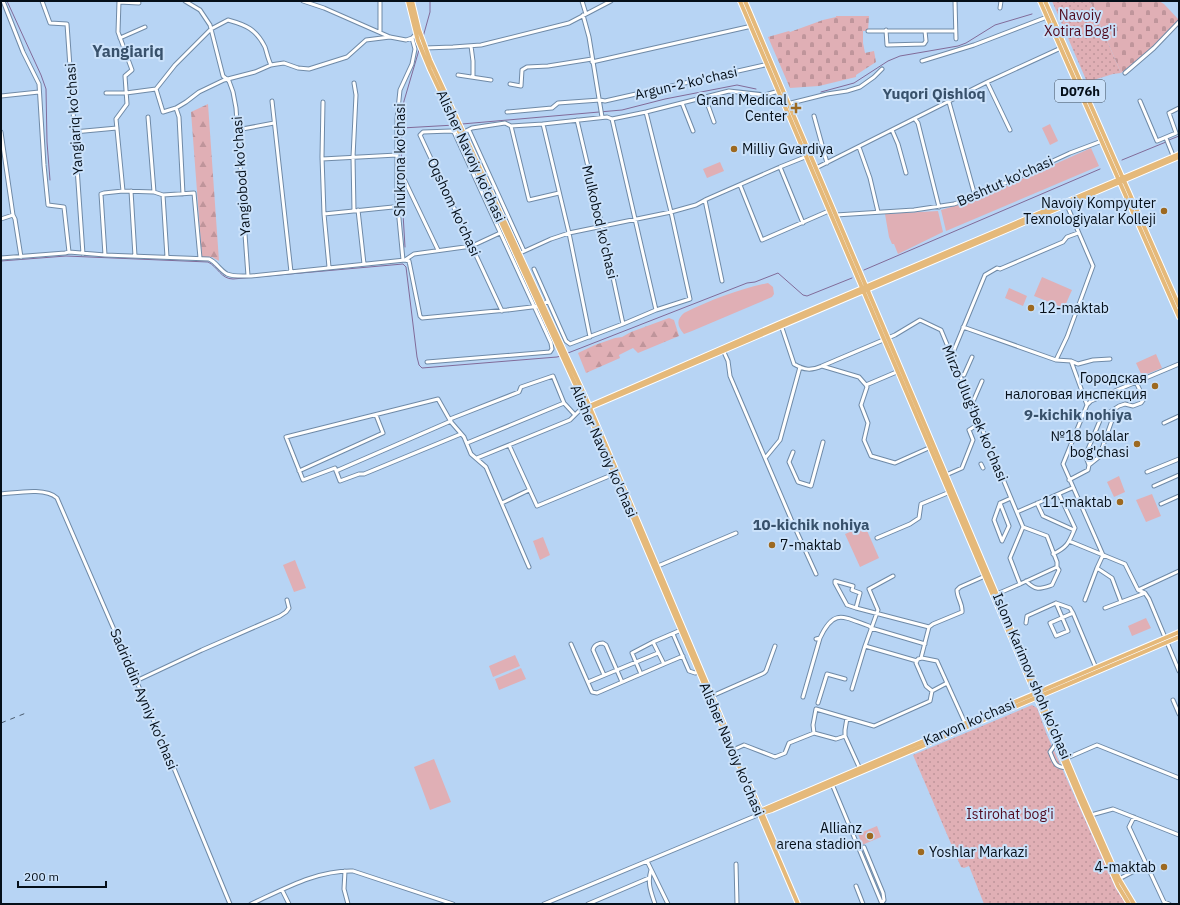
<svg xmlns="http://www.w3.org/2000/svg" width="1180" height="905" font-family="'IBM Plex Sans',sans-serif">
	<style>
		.green { fill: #e0afb5 }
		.forest { fill: url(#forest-firs) }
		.cemetery { fill: url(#cemetery-stones) }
		.park { fill: url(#park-dots) }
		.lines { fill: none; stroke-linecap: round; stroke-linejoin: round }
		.stream { stroke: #816b99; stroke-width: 1 }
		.minor-casing { stroke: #6f8aa7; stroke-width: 5 }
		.major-casing { stroke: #fff; stroke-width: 6 }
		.minor { stroke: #fff; stroke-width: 3 }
		.major { stroke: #e5b97a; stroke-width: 4 }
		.rail { stroke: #4b5c6f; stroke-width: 1; stroke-dasharray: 5 5; stroke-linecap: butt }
		.poi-dot { fill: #9d6920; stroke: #cae1fa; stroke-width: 1.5 }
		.labels { text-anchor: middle; stroke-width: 4; stroke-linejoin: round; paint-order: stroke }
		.shield { fill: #cae1fa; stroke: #404e5c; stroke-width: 1 }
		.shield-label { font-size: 13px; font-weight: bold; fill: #050f19 }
		.park-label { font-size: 14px; fill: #510b1f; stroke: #cae1fa }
		.street-label { font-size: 14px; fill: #050f19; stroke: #cae1fa }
		.poi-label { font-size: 14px; fill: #050f19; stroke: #cae1fa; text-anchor: end }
		.neighbourhood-label { font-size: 15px; font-weight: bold; fill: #38516b; stroke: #cae1fa }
		.quarter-label { font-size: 16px; font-weight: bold; fill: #38516b; stroke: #cae1fa }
	</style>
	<defs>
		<pattern id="forest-firs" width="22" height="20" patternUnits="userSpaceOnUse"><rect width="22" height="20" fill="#e0afb5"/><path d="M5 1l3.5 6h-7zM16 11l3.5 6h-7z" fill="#bf959b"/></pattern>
		<pattern id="cemetery-stones" width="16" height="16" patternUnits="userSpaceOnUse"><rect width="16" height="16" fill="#e0afb5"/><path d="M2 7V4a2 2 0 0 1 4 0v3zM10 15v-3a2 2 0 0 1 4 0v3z" fill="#bf959b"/></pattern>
		<pattern id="park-dots" width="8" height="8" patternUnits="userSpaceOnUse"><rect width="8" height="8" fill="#e0afb5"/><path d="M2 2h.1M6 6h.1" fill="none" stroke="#bf959b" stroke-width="1.8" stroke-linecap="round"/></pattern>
	</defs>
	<rect width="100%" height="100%" fill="#b7d4f4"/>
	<path class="green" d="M 1050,124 L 1058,141 L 1050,145 L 1042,128 Z
		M 1091,148 L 1099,166 L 946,231 L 941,210 L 975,200 Z
		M 720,162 L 724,171 L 707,178 L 703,169 Z
		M 938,211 L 943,232 L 898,254 L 894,244 L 892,244 L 889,237 L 885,214 Z
		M 1042,277 L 1072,290 L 1064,308 L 1034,296 Z
		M 768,283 L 773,287 L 774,294 L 772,297 L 692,331 L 684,334 C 677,326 676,320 684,313 C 711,300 739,289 768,283 Z
		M 1009,288 L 1027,296 L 1023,306 L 1005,298 Z
		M 1156,354 L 1162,368 L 1142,376 L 1136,363 Z
		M 1119,476 L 1125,492 L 1114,497 L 1107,482 Z
		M 1152,494 L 1161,516 L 1146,522 L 1136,500 Z
		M 865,526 L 879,558 L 860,567 L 845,534 Z
		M 543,537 L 550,555 L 540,560 L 533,541 Z
		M 295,560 L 306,588 L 294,592 L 283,565 Z
		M 1146,618 L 1151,628 L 1132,636 L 1128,626 Z
		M 515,655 L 520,666 L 493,677 L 489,666 Z
		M 521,668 L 526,679 L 499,690 L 495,679 Z
		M 434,759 L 451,802 L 430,810 L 414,767 Z
		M 877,826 L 881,837 L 862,845 L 858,834 Z"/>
	<path class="forest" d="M 208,104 L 219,261 L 212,257 L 202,257 L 191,112 Z
		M 669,318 L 674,320 L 679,336 L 638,353 L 633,348 L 619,355 L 620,358 L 586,373 L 578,353 L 595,345 L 615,338 L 622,337 L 631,332 Z"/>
	<path class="cemetery" d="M 1090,1 L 1159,1 L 1164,4 L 1179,20 L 1151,49 L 1121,73 Z
		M 836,16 L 869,16 L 868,31 L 863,31 L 863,43 L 865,53 L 874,51 L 876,62 L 856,75 L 856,77 L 819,86 L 790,88 L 768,37 L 789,31 L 790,32 L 823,20 L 836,17 Z"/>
	<path class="park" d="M 1052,1 L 1090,1 L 1121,73 L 1113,74 L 1087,82 Z
		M 1032,705 L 1037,708 L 1047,735 L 1116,889 L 1126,904 L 984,904 L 969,866 L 964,868 L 961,867 L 913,755 Z"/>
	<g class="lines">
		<path class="stream" d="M 7,1 L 41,75 L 46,89 L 47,142 L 50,180
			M 423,37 L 430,12 L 430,1
			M 821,92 L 854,83 L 888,61 L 900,56 L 958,46 L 966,43 L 995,25 L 1032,14
			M 462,124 L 622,110 L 665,99 L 737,85 L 756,89
			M 402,128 L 455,125
			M 1169,140 L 1179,136
			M 1122,160 L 1166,142
			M 405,247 L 401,180 L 402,112 L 404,101 L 419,50
			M 1,261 L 66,256 L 208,262 C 218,267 221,279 233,279 L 403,264 L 406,267 L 417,357 L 419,365 L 422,368 L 557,357 L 561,356
			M 864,270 L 1100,169
			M 568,353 L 747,283 L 755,282 L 778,273 L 803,295 L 807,296 L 852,278"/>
		<g class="minor-casing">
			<path id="minor" d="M 3,1 L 23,52 L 39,84 L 44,165 L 48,205 L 64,207 L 69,252
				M 42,1 L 50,23 L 67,24 L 83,254
				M 119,1 L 118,32 L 132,70 L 125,76 L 127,104 L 116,119 L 123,191
				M 185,1 L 200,10 L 210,25 L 223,76 L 229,81 L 233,92 L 236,108 L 248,276
				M 303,1 L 324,8 L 390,37 L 406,40 L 412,38 L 416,34
				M 582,1 L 586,14
				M 955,1 L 956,39
				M 119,2 L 139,3
				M 1000,8 L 1001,1
				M 583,15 L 589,37 L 602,117
				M 886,30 L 887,45 L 924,44 L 926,41 L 925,31
				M 868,31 L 955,31
				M 380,32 L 380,1
				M 120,38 L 145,27
				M 471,46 L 473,61 L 473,77
				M 425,48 L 453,47 L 481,45 L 569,23 L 611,1
				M 922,61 L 974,45 L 1047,17
				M 592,62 L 752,26
				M 1125,73 L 1154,48 L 1179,22
				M 458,75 L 491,80
				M 987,82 L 1010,130
				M 510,84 L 521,86 L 522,70 L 527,67 L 548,66 L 592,59
				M 156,89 L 163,112 L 176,108 L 186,102 L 199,92 L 224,80 L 255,72 L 271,65 L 277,64 L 284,63 L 298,68 L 309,69 L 347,57 L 366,40 L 390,37
				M 156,89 L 175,65 L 211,29 L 228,20 C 246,25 256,29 265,47 C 267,53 268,59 271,65
				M 106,93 L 126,93 L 156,89
				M 1,96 L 39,92
				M 705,97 L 714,122
				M 272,101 L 291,272
				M 1140,101 L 1157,141 L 1176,133 L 1169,113 L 1179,108
				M 323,102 L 322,157 L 324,214 L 329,267
				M 949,102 L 975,196
				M 682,103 L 693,131
				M 787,104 L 827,94 L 847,91 L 860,87 L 874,77 L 882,69
				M 176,108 L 179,117 L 183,194
				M 507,112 L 552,108 L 558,103 L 600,100 L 605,101 L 769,64
				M 814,116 L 827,163
				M 148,117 L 154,192
				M 612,119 L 656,310
				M 915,119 L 918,123 L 939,207
				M 577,120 L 602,226 L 623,324
				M 543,124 L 569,233 L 590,337
				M 511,126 L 529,200 L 559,193
				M 237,130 L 274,123
				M 469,130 L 524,251
				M 892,130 L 898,144 L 906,173
				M 459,131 L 454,132 L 551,343
				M 1,132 L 13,215 L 15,219 L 21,257
				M 74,132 L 117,128
				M 454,132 L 451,131 L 423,132 L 420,135 L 502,311
				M 464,132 L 472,128 L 505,123 L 511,126 L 543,124 L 607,117 L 612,119 L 646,112 L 729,91 L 765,95 L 779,91
				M 1166,138 L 1174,158
				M 859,147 L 870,178 L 878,212
				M 322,159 L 397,155
				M 780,167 L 803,223
				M 816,168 L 987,82 L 1061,48
				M 404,179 L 438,250
				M 740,185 L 762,240 L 831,210
				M 131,191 L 135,256
				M 163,195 L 167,257
				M 705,200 L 722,281
				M 358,210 L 364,264
				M 354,211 L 353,157 L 356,95 L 354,83
				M 324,214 L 393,207
				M 836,215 L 914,210 L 954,204 L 979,195 L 1070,153 L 1102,141
				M 1,219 L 13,215
				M 518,254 L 551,239 L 569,233 L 671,212 L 696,205 L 707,199 L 780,167 L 810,155
				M 105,255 L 101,194 L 104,193 L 123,191 L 154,192 L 163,195 L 194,193 L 200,258
				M 1,258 L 65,253 L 69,252 L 105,255 L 209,259 C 216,262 220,270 227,274 C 234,277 243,276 251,276 L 405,260 L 409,261 L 420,316 L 422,318 L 507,310 L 540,306 L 548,301
				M 403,260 L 397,198 L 397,119 L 400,90 L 412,64 L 415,49 L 412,38
				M 405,260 L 414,254 L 472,246 L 500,233
				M 534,269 L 566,341 L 570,344 L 623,324 L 656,310 L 690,299 L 671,212 L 646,112
				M 781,325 L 794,364 C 804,370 811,371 822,366 L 859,377 L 866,385
				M 963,327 L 1056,360 L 1071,361 L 1078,364 L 1093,360 L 1110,359
				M 723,350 L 728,361 L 730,376 L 791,519 L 816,574
				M 952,355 L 985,275 L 997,268 L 1000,269 L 1063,242 L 1067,237 L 1078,233
				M 1056,360 L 1067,337 L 1093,266 L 1066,203
				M 1071,361 L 1087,405 L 1063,464 L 1103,555 L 1097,568
				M 427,362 L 550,352 L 552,349 L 551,343
				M 822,366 L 895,335 L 920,320 L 941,330 L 1023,527 L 1047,536 L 1057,562 L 1057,567 L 1020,584 L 1010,558 L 1023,527
				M 959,374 L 964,375 L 972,357
				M 866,385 L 867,387 L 861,405 L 868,423 L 864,440 L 871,456 L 895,463 L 931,447
				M 866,385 L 899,371
				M 972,404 L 982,381
				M 1087,405 L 1091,401 L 1179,364
				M 1116,409 L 1099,457 L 1089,465 L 1086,457 L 1086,454 L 1101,418 L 1119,406 L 1125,404 L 1133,406 L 1141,403 L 1144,399 L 1136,382
				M 450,419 L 519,392 L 521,387 L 553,376 L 564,403 L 575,415
				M 1164,423 L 1179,416
				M 461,434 L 364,474 L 359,474 L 340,481 L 335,468 L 303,480 L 286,437 L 438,399 L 451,422 L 464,437 L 471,454 L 486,467 L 529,567
				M 467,443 L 564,403
				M 509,445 L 537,506 L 614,474
				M 793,452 L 789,462 L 798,482 L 811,486 L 823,442
				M 766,457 L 780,440 L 800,367
				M 477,458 L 570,420 L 579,411 L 586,408
				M 981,464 L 983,468
				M 299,471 L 383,433 L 376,415
				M 336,471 L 451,421
				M 1147,472 L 1179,459
				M 946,475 L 962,468 L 973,440 L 969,430 L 980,423
				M 1069,480 L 1088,470 L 1089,465
				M 1154,486 L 1179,475
				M 1,494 C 16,493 45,487 57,498 L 171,761 L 230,904
				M 502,503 L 529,490
				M 1000,503 L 1009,526 L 1002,541 L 994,520 L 1000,503 L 1011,498
				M 1037,503 L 1043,516 L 1074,530
				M 1161,504 L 1179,496
				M 1017,512 L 1072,488
				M 877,538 L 910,524 L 919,518 L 921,504 L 950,492
				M 1069,541 L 1125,564 L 1138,590 L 1145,593 L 1149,599 L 1179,671
				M 1053,554 C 1068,547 1069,542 1075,528 L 1059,494
				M 658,566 L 736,533
				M 835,581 L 853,586 L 852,590 L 860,593 L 856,608 L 847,605 L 835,583 Z
				M 1026,581 C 1036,591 1040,589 1052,585 L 1059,570 L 1057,567
				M 1138,590 L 1179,571
				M 997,594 L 1020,584
				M 1085,600 L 1097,568 L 1112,578 L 1121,602 L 1145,593
				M 1056,603 L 1068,631 L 1056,636 L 1050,623 L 1073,613 L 1096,668
				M 856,608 L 929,627
				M 1105,608 L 1121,602
				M 1026,623 L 1027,616 L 1056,603 L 1070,608 L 1073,613
				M 673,634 L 689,671 L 695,673 L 699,672
				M 816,639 L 820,638 C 834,608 843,617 869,626 L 871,628 L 925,644
				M 571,644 L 592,692 L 597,693 L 664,664 L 653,642 L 681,630
				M 865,646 L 878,610 L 869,589 L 893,576
				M 921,658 L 929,627 L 933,624 L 962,612 C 963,604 957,598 957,590 L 960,587 L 985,576
				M 917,661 L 916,663 L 926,686 L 932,691
				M 664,664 L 683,656
				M 641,674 L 632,653 L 653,642
				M 604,675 L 593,650 C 594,645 599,643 603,643 L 606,645 L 622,682
				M 136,681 L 202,650 L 280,616 L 286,612 L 289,608 L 287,600
				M 588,682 L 658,653
				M 852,689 L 865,646 L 917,661 L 918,659 L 922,658 L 937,661 L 966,725
				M 712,696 L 764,673 L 766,671 L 775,646
				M 803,697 L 820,638
				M 1173,700 L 1179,714
				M 818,703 L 827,674 L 845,679
				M 847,718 L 845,730 L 845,736 L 860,769
				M 814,733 L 813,725 L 816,709 L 874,726 L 930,701 L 932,691 L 947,683
				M 1057,742 L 1050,752 C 1055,763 1054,767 1067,768
				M 735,749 L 744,745 L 775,757 L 785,753 L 789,743 L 814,733 L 836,739 L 845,736
				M 1067,758 L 1097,745 L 1179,778
				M 832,784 L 882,904
				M 1091,815 L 1113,809 L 1179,835
				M 1134,817 L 1129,827 L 1164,902 L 1169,904
				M 864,847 L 883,893 L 884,900 L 882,903
				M 647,861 L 668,904
				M 736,864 L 737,904
				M 651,870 C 647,883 651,892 655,904
				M 345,871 L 344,889 L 348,904
				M 1119,879 L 1146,865
				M 856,886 L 863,904
				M 282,890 L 289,904
				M 251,904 C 284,889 317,870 353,871 L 453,904
				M 544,904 L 760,814
				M 588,904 L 649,878"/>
		</g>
		<g class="major-casing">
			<path id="major" d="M 408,1 L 418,41 L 430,70 L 480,176 L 586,408 L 798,904
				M 412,1 L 419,30 L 430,60 L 585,396 L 730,738
				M 740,1 L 1083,807 L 1118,886 L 1129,904
				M 745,1 L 1081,793 L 1119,879 L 1134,904
				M 1040,1 L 1179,317
				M 1045,1 L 1179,306
				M 587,407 L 780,323 L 1179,154
				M 589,408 L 1179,157
				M 749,783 L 777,848
				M 760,811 L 1179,632
				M 762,813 L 772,810 L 1179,637"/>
		</g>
		<use href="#minor" class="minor"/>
		<use href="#major" class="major"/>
		<path class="rail" d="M 1,723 L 26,713"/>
	</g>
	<g class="poi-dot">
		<path d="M794 102h4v4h4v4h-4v4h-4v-4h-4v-4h4z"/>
		<circle cx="734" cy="149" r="4"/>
		<circle cx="1164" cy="211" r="4"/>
		<circle cx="1031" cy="308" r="4"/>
		<circle cx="1155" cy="386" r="4"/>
		<circle cx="1137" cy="444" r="4"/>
		<circle cx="1120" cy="502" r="4"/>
		<circle cx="772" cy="545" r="4"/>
		<circle cx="870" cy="836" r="4"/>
		<circle cx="921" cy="852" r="4"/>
		<circle cx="1164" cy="867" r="4"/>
	</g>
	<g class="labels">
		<rect class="shield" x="1055" y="80" width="50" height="22" rx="3"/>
		<g class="shield-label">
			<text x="1080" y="96">D076h</text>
		</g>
		<g class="park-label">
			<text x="1080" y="20">Navoiy<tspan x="1080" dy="16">Xotira Bog'i</tspan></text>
			<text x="1010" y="819">Istirohat bog'i</text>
		</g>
		<g class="street-label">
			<text transform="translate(686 83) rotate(-13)" y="5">Argun-2 ko'chasi</text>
			<text transform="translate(74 119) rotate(-94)" y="5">Yangiariq ko'chasi</text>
			<text transform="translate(471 156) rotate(65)" y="5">Alisher Navoiy ko'chasi</text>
			<text transform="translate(400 160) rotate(-90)" y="5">Shukrona ko'chasi</text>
			<text transform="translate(241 176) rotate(-94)" y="5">Yangiobod ko'chasi</text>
			<text transform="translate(1005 181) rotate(-24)" y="5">Beshtut ko'chasi</text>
			<text transform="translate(454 207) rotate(65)" y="5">Oqshom ko'chasi</text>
			<text transform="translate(600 222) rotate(77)" y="5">Mulkobod ko'chasi</text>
			<text transform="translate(975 413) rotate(67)" y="5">Mirzo Ulug'bek ko'chasi</text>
			<text transform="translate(604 451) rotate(66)" y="5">Alisher Navoiy ko'chasi</text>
			<text transform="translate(1032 676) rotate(67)" y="5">Islom Karimov shoh ko'chasi</text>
			<text transform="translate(144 699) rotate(67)" y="5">Sadriddin Ayniy ko'chasi</text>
			<text transform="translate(969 722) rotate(-23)" y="5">Karvon ko'chasi</text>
			<text transform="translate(732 749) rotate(67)" y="5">Alisher Navoiy ko'chasi</text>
		</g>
		<g class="poi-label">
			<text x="787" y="105">Grand Medical<tspan x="787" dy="16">Center</tspan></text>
			<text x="742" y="154" text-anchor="start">Milliy Gvardiya</text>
			<text x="1156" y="208">Navoiy Kompyuter<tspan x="1156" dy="16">Texnologiyalar Kolleji</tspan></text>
			<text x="1039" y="313" text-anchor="start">12-maktab</text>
			<text x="1147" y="383">Городская<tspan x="1147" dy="16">налоговая инспекция</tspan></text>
			<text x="1129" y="441">№18 bolalar<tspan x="1129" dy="16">bog'chasi</tspan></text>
			<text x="1112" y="507">11-maktab</text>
			<text x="780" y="550" text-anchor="start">7-maktab</text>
			<text x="862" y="833">Allianz<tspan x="862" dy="16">arena stadion</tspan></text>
			<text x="929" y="857" text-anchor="start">Yoshlar Markazi</text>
			<text x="1156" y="872">4-maktab</text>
		</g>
		<g class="neighbourhood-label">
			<text x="934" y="99">Yuqori Qishloq</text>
			<text x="1078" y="420">9-kichik nohiya</text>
			<text x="811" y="530">10-kichik nohiya</text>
		</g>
		<g class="quarter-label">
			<text x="128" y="57">Yangiariq</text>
		</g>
	</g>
	<rect width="1180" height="905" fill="none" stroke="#050f19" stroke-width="4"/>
	<path d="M18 881v6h88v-6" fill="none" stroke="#050f19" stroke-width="2"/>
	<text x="24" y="881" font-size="12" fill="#050f19" stroke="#cae1fa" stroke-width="3" paint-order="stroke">200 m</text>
</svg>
